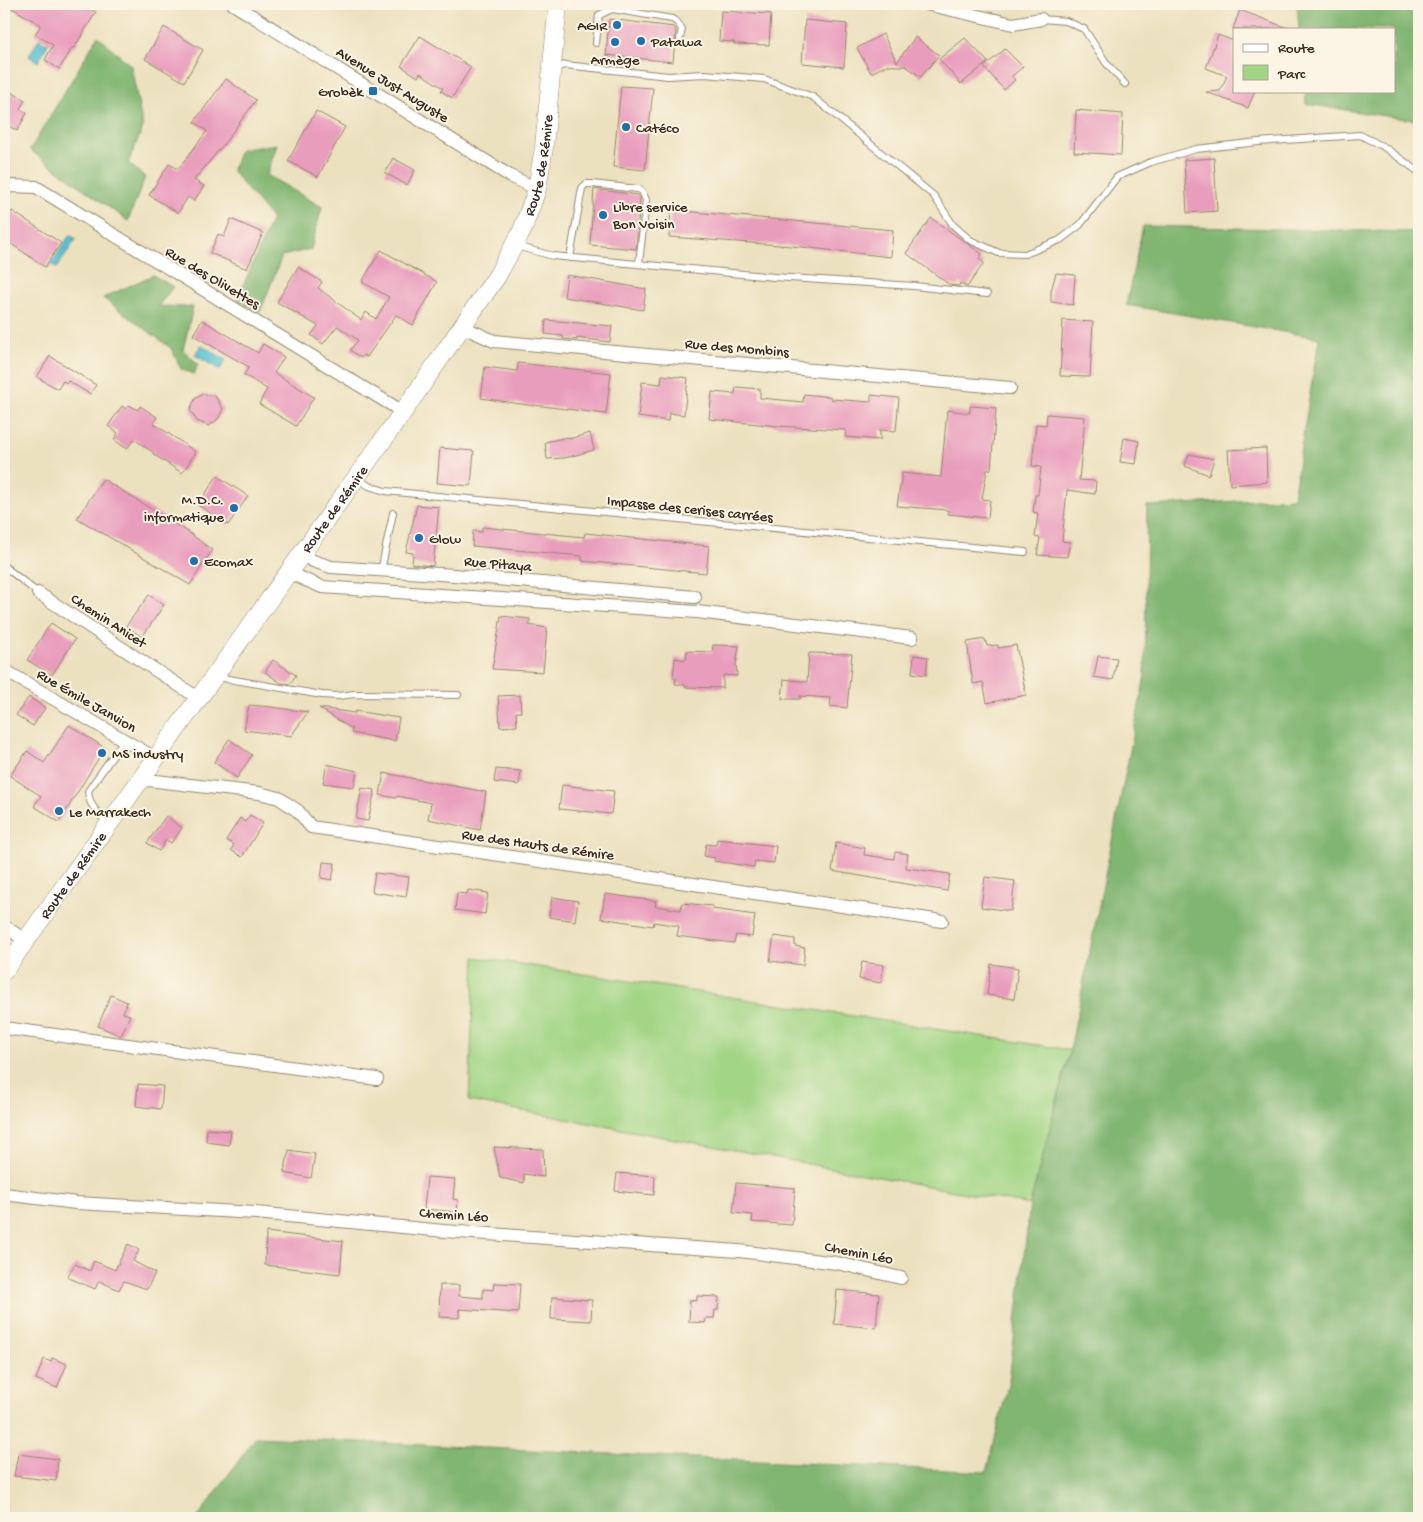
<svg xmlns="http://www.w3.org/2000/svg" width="1423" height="1522" font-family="'Gochi Hand',sans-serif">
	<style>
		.green { fill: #a2d585; stroke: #6e8052 }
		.forest { fill: #81b672; stroke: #5e7048 }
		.water { fill: #57c1d3; stroke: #497678 }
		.building { fill: #e99dbd }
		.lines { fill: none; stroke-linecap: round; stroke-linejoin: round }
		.service-casing { stroke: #94866e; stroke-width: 8 }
		.minor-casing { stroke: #94866e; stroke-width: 14 }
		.secondary-casing { stroke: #94866e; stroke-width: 19 }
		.service { stroke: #fff; stroke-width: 6 }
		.minor { stroke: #fff; stroke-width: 12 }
		.secondary { stroke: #fff; stroke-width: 18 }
		.poi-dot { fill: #1f6fb2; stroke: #fcf5e5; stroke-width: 2 }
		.labels { text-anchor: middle; stroke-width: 4; stroke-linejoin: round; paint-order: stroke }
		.poi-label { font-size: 15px; fill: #3b2a1e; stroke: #fcf5e5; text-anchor: start }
		.street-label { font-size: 15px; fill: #3b2a1e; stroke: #fcf5e5 }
	</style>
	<rect width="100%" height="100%" fill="#fcf5e5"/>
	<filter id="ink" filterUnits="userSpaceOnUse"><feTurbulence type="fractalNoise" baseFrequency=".02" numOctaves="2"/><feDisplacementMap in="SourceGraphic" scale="10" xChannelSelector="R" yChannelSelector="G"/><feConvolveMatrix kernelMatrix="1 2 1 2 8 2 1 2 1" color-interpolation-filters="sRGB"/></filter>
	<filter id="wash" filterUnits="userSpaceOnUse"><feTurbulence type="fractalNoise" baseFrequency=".0096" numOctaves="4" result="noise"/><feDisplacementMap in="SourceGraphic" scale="20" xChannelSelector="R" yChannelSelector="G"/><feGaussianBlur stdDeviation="1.12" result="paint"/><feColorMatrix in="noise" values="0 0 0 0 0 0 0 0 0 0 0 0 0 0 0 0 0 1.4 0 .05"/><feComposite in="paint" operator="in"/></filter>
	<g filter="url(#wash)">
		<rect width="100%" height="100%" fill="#ece1bf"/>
		<path class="green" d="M 475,957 L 1070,1050 L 1030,1205 L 469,1101 Z"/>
		<path class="forest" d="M 1297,4 L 1419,4 L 1419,121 L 1306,104 L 1305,91 L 1394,91 L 1394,29 L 1299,29 Z
			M 98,36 L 131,66 L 143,127 L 128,163 L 145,177 L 128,221 L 30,150 Z
			M 277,144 L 267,175 L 322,207 L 311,249 L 282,256 L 260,312 L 237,300 L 272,219 L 232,171 L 240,150 Z
			M 1143,226 L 1419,232 L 1419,1518 L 197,1518 L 256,1437 L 987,1472 L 1009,1381 L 1030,1205 L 1070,1050 L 1145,676 L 1147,506 L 1293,498 L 1319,338 L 1126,305 Z
			M 153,275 L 173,287 L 158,306 L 193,307 L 183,350 L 198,364 L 194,374 L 181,369 L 171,348 L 103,298 Z"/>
		<path class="water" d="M 39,39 L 48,44 L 38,62 L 29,56 Z
			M 70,235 L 76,239 L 57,268 L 51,264 Z
			M 201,345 L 226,360 L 220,370 L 195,355 Z"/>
		<g id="blocks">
			<path class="building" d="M 5,4 L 93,4 L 90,9 L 96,12 L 74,48 L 73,47 L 59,69 L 45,60 L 53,45 L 35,34 L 41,25 Z
				M 1240,10 L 1287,28 L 1286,29 L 1233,29 Z
				M 721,11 L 771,14 L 769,45 L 734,44 L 734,42 L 719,41 Z
				M 609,19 L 674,27 L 676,30 L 673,62 L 606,55 Z
				M 805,20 L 847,24 L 844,67 L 802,63 Z
				M 164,27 L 203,50 L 184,82 L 145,59 Z
				M 883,34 L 897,62 L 915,37 L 939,55 L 921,77 L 906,66 L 897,66 L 887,65 L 871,73 L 857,48 Z
				M 1218,35 L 1234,41 L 1234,91 L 1255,91 L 1248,108 L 1206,92 L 1220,91 L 1227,76 L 1206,68 Z
				M 420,36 L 471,67 L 452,98 L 441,91 L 443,88 L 420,73 L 418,77 L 401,66 Z
				M 965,38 L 988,62 L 961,84 L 939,59 Z
				M 1005,49 L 1023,67 L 1012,76 L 1015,80 L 1004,90 L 984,67 Z
				M 226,79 L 256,100 L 224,144 L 194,180 L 204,186 L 194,201 L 188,197 L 178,213 L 149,195 L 169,164 L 178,169 L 207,131 L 194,122 Z
				M 621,86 L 653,88 L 645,170 L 613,167 Z
				M 4,88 L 25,100 L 20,109 L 27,113 L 17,131 L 4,123 Z
				M 1076,110 L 1123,114 L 1121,155 L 1074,152 Z
				M 316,111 L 345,127 L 318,177 L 288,161 Z
				M 393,158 L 415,170 L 407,185 L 385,173 Z
				M 1214,158 L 1217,211 L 1187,213 L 1184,160 Z
				M 594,189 L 638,195 L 640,198 L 636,249 L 590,245 Z
				M 671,210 L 893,230 L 891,257 L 792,246 L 669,237 Z
				M 12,211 L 61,243 L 45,267 L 4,239 L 4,223 Z
				M 931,218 L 982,254 L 979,259 L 984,263 L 967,287 L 960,283 L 959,286 L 950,285 L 906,253 Z
				M 231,219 L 263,233 L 247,269 L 210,253 L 218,234 L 224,237 Z
				M 381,250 L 437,282 L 413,325 L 396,315 L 367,357 L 363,355 L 361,358 L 350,350 L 358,340 L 337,326 L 323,344 L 311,335 L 318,326 L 277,302 L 298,267 L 322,282 L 318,288 L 361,320 L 366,312 L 376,319 L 389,297 L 362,282 Z
				M 1056,273 L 1075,275 L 1073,305 L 1051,302 L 1051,291 Z
				M 567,275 L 646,289 L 643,310 L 564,297 Z
				M 202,320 L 258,353 L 263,344 L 284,357 L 274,373 L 314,397 L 296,426 L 259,404 L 267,389 L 244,375 L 249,367 L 193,335 Z
				M 546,320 L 612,326 L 610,342 L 577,338 L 577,340 L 563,339 L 563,336 L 545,334 Z
				M 1063,320 L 1093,322 L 1090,377 L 1060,376 Z
				M 50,356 L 96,385 L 90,394 L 68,381 L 67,383 L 63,381 L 58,389 L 37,377 Z
				M 518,363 L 611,373 L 606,414 L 534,405 L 534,406 L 481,398 L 485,367 L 517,371 Z
				M 662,375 L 688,378 L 684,415 L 669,413 L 668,421 L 638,417 L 642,382 L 661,384 Z
				M 736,387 L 760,389 L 760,398 L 803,402 L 804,394 L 831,397 L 831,399 L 871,402 L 871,395 L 899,398 L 896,431 L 880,430 L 880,440 L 845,437 L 846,430 L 778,426 L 709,419 L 712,392 L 735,394 Z
				M 203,394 L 215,396 L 223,409 L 218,419 L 209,426 L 197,421 L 190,410 L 195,399 Z
				M 129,405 L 138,410 L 140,406 L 157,417 L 153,423 L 196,452 L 182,473 L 153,454 L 154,453 L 134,439 L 127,449 L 114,440 L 118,433 L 108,426 L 122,406 L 126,409 Z
				M 970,406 L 996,408 L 991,469 L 987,470 L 982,499 L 990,500 L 988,518 L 948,514 L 948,510 L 897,506 L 902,473 L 941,477 L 947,410 L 970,413 Z
				M 1047,414 L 1085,417 L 1079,480 L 1096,481 L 1095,494 L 1067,490 L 1062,541 L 1070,542 L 1067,557 L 1037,555 L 1040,538 L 1035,537 L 1038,513 L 1033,512 L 1035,495 L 1038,495 L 1041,467 L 1032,466 L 1036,424 L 1046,425 Z
				M 590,433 L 594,450 L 565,458 L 547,459 L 545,442 L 568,437 L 569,439 Z
				M 1124,438 L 1139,441 L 1136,464 L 1120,462 Z
				M 440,448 L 474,451 L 471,486 L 437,483 Z
				M 1266,448 L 1267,482 L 1230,485 L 1228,450 Z
				M 1189,454 L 1214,459 L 1209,475 L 1185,466 Z
				M 217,476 L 248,496 L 228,525 L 198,505 Z
				M 103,479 L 188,532 L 212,550 L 190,585 L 77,518 Z
				M 417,505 L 439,507 L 433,566 L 412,564 L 413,553 L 406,552 Z
				M 482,527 L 584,537 L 585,533 L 709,546 L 706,573 L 582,561 L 582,556 L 472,546 L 473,531 L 482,532 Z
				M 149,595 L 164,605 L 142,637 L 126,626 Z
				M 501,616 L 530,619 L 529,625 L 547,628 L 543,672 L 492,669 Z
				M 51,623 L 75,639 L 52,675 L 27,660 Z
				M 985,639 L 987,646 L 998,645 L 998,648 L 1016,645 L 1026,695 L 987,703 L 983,682 L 973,684 L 967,642 Z
				M 713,645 L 739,646 L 736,664 L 737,676 L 723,675 L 723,688 L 686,687 L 685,685 L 675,684 L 676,678 L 673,678 L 675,658 L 686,660 L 687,651 L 712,652 Z
				M 809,653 L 852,654 L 847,708 L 830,706 L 831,698 L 800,696 L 800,699 L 782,699 L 784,679 L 807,682 Z
				M 914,655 L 928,657 L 926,675 L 912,673 Z
				M 1098,656 L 1117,658 L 1113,680 L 1094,677 Z
				M 273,660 L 296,675 L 290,684 L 281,683 L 265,672 Z
				M 520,695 L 521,712 L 516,712 L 517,726 L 500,727 L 498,696 Z
				M 29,697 L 45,708 L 33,726 L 16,715 Z
				M 249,705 L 271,707 L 308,712 L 291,736 L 244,730 Z
				M 319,708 L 355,713 L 355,711 L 399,718 L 395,741 L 351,733 L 352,729 Z
				M 69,725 L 105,748 L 59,822 L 34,806 L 41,796 L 10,776 L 27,751 L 44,763 Z
				M 229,739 L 252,755 L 237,778 L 214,762 Z
				M 327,764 L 357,771 L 354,787 L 323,783 Z
				M 496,769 L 521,771 L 519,785 L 494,782 Z
				M 384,773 L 486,792 L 480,830 L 428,819 L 431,803 L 397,796 L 396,798 L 380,795 Z
				M 562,785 L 614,791 L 611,814 L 559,809 Z
				M 362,788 L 375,790 L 368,821 L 356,819 Z
				M 250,815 L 263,823 L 242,857 L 231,850 L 234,845 L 226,840 L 240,818 L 245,822 Z
				M 166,816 L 182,828 L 171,843 L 166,840 L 159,851 L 147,843 Z
				M 717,839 L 776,846 L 774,863 L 755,861 L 754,867 L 714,861 L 715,858 L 704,856 L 706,844 L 716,845 Z
				M 836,843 L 865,848 L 864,855 L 894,859 L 895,852 L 908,854 L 906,868 L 950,874 L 947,891 L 832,871 Z
				M 323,862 L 335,863 L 332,880 L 321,878 Z
				M 375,873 L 409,877 L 406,897 L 372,892 Z
				M 985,877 L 1015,881 L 1011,911 L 981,907 Z
				M 468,890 L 488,893 L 485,914 L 455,910 L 457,893 L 467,894 Z
				M 605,894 L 656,901 L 655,906 L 681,910 L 682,903 L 713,906 L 713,909 L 755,915 L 752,937 L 736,935 L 734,943 L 708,940 L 677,936 L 679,926 L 654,922 L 653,926 L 601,918 Z
				M 552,897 L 578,901 L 575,921 L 549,917 Z
				M 774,936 L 795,939 L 795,946 L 805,948 L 803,965 L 770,961 Z
				M 862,962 L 884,965 L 881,983 L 859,979 Z
				M 991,964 L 1018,968 L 1014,999 L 987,995 Z
				M 111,995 L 127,1002 L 123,1013 L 130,1015 L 121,1036 L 98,1026 Z
				M 138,1084 L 163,1086 L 161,1109 L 136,1106 Z
				M 207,1129 L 231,1131 L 229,1145 L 206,1142 Z
				M 494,1147 L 543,1149 L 544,1177 L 524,1174 L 524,1183 L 500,1178 Z
				M 289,1150 L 315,1154 L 311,1178 L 284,1173 Z
				M 617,1173 L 655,1176 L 654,1195 L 615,1191 Z
				M 427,1177 L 455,1179 L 453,1199 L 458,1200 L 457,1212 L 424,1209 Z
				M 736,1183 L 795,1188 L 792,1225 L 752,1222 L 753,1215 L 733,1213 Z
				M 266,1232 L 343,1241 L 340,1274 L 265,1265 Z
				M 128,1244 L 139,1250 L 133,1261 L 155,1273 L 147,1289 L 124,1281 L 119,1290 L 99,1281 L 95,1289 L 67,1277 L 75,1264 L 90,1271 L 94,1261 L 115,1270 Z
				M 494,1283 L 520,1284 L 518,1313 L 459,1309 L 459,1318 L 439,1317 L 440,1285 L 459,1285 L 459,1296 L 483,1298 L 483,1289 L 493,1290 Z
				M 837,1290 L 879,1294 L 876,1328 L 834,1324 Z
				M 697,1296 L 719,1297 L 718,1310 L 715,1310 L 714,1318 L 706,1318 L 705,1323 L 689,1322 L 690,1300 L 697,1301 Z
				M 552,1297 L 592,1300 L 591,1321 L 551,1319 Z
				M 52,1358 L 67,1364 L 57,1388 L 36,1379 L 44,1359 L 51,1362 Z
				M 18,1454 L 58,1459 L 56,1481 L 14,1476 Z"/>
		</g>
	</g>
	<g filter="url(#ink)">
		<use href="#blocks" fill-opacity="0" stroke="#94866e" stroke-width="1"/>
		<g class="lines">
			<g class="service-casing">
				<path id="service" d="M 1041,19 L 1066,21 L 1084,29 L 1107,64 L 1125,84
					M 596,43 L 599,15 L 612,9 L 672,19 L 677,22 L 682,29 L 680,39
					M 553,69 L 565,65 L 668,76 L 704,74 L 764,79 L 813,97 L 934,196 L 953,225 L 970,240 L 999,253 L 1025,254 L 1060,240 L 1080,225 L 1117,177 L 1151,162 L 1196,149 L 1258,142 L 1360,135 L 1384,147 L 1419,172
					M 516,246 L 553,256 L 774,277 L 914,286 L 987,294
					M 570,258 L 582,188 L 586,184 L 592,184 L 638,189 L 642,191 L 646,200 L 639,264
					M 357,478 L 369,486 L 385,491 L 1025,552
					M 4,566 L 38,593
					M 381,571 L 393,513
					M 217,677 L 322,695 L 338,696 L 355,694 L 458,695
					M 108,823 C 98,813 89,806 88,791 L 124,740"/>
			</g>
			<g class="minor-casing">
				<path id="minor" d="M 233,4 L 510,176 L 537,189
					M 926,4 L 1013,24 L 1041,19
					M 4,189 L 11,186 L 36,187 L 403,412
					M 463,327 L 494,341 L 1010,388
					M 300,554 L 313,561 L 331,567 L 454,575 L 695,597
					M 287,572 L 322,587 L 697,612 L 912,638
					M 38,593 L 198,698
					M 4,670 L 155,758
					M 139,779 L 259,793 L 279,798 L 298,811 L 311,827 L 942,921
					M 4,926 L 25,940
					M 4,1028 L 377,1079
					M 4,1194 L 76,1203 L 256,1213 L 444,1231 L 739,1251 L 837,1263 L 901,1278"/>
			</g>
			<g class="secondary-casing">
				<g id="secondary">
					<path id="s1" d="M 4,971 L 403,412 L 497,276 L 522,231 L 537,189 L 544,147 L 558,4"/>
				</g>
			</g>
			<use href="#service" class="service"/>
			<use href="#minor" class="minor"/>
			<use href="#secondary" class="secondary"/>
		</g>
	</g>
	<g class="poi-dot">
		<circle cx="617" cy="25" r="5"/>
		<circle cx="641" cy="41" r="5"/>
		<circle cx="615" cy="42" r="5"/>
		<rect x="368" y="86" width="10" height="10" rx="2.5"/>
		<circle cx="626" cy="127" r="5"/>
		<circle cx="603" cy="215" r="5"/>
		<circle cx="234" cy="508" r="5"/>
		<circle cx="419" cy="538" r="5"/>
		<circle cx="194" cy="561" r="5"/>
		<circle cx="102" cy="753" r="5"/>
		<circle cx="59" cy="811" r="5"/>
	</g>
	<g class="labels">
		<g class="poi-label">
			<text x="607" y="30" text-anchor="end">AGIR</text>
			<text x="651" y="46">Patawa</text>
			<text x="615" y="64" text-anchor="middle">Armège</text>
			<text x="363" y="96" text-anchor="end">Grobèk</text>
			<text x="636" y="132">Catéco</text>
			<text x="613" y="211">Libre service<tspan x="613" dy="17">Bon Voisin</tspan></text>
			<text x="224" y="504" text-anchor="end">M.D.C.<tspan x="224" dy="17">informatique</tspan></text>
			<text x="429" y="543">Glow</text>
			<text x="204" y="566">Ecomax</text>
			<text x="112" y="758">MS industry</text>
			<text x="69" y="816">Le Marrakech</text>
		</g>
		<g class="street-label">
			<text transform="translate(393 84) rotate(32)" y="5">Avenue Just Auguste</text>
			<text dy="5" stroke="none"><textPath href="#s1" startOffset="972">Route de Rémire</textPath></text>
			<text transform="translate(213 277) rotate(31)" y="5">Rue des Olivettes</text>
			<text transform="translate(737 347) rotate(5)" y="5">Rue des Mombins</text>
			<text transform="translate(690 508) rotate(6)" y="5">Impasse des cerises carrées</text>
			<text dy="5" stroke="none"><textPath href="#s1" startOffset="568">Route de Rémire</textPath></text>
			<text transform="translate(498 563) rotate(5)" y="5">Rue Pitaya</text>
			<text transform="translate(109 620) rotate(33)" y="5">Chemin Anicet</text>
			<text transform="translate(87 700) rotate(30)" y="5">Rue Émile Janvion</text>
			<text transform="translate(538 844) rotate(8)" y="5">Rue des Hauts de Rémire</text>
			<text dy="5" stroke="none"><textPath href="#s1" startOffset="118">Route de Rémire</textPath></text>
			<text transform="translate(454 1214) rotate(4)" y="5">Chemin Léo</text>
			<text transform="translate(859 1252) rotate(11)" y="5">Chemin Léo</text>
		</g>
	</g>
	<rect width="1423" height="1522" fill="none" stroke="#fcf5e5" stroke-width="20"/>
	<rect x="1233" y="28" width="162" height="65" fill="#fcf5e5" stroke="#afa495"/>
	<rect x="1243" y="44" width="25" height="8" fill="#ffffff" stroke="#afa495"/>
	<text x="1278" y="52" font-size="15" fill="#3b2a1e">Route</text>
	<rect x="1243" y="65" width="25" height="15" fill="#a2d585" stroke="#afa495"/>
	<text x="1278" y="78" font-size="15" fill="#3b2a1e">Parc</text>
</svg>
